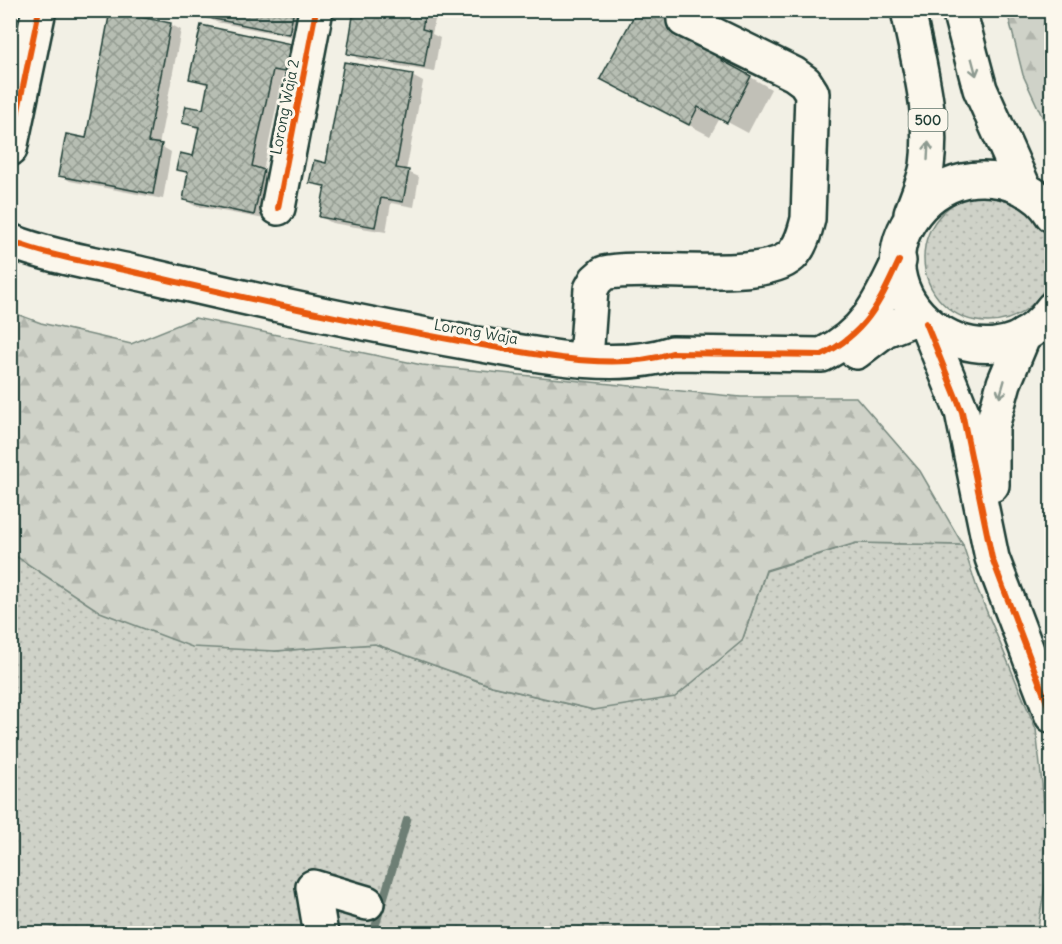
<svg xmlns="http://www.w3.org/2000/svg" width="1062" height="944" font-family="Delius,sans-serif">
	<style>
		.grass { fill: url(#grass-dots); stroke: #77887e; stroke-width: 1.5 }
		.forest { fill: url(#forest-firs); stroke: #77887e; stroke-width: 1.5 }
		.shadow { fill: #0003 }
		.lines { fill: none; stroke-linecap: round; stroke-linejoin: round }
		.stream { stroke: #6e7f75; stroke-width: 8 }
		.building { fill: url(#building-cross-hatch); stroke: #1f3d34; stroke-width: 1.5 }
		.minor-casing { stroke: #1f3d34; stroke-width: 38 }
		.major-casing { stroke: #1f3d34; stroke-width: 38 }
		.minor { stroke: #fbf7ec; stroke-width: 33 }
		.major { stroke: #fbf7ec; stroke-width: 33 }
		.cycleway-casing { stroke: #fbf7ec; stroke-width: 10 }
		.cycleway { stroke: #e8590c; stroke-width: 6 }
		.oneway { stroke: #8d9a90 }
		.labels { text-anchor: middle; stroke-width: 6; stroke-linejoin: round; paint-order: stroke }
		.shield { fill: #fbf7ec; stroke: #61756b; stroke-width: 1.5 }
		.shield-label { font-size: 14px; font-weight: bold; fill: #1f3d34 }
		.street-label { font-size: 15px; fill: #1f3d34; stroke: #fbf7ec }
	</style>
	<defs>
		<pattern id="grass-dots" width="8" height="8" patternUnits="userSpaceOnUse" patternTransform="scale(1.5)"><rect width="8" height="8" fill="#cfd2c8"/><path d="M2 2h.1M6 6h.1" fill="none" stroke="#b1b5ac" stroke-width="1.8" stroke-linecap="round"/></pattern>
		<pattern id="forest-firs" width="22" height="20" patternUnits="userSpaceOnUse" patternTransform="scale(1.5)"><rect width="22" height="20" fill="#cfd2c8"/><path d="M5 1l3.5 6h-7zM16 11l3.5 6h-7z" fill="#b1b5ac"/></pattern>
		<pattern id="building-cross-hatch" width="8" height="8" patternUnits="userSpaceOnUse" patternTransform="scale(1.5)"><rect width="8" height="8" fill="#b7beb3"/><path d="M0 0l8 8M0 8l8-8" fill="none" stroke="#949c92"/></pattern>
	</defs>
	<rect width="100%" height="100%" fill="#f2f0e5"/>
	<filter id="ink" filterUnits="userSpaceOnUse"><feTurbulence type="fractalNoise" baseFrequency=".0167" numOctaves="2"/><feDisplacementMap in="SourceGraphic" scale="12" xChannelSelector="R" yChannelSelector="G"/><feConvolveMatrix kernelMatrix="1 2 1 2 8 2 1 2 1" color-interpolation-filters="sRGB"/></filter>
	<g filter="url(#ink)">
		<path class="grass" d="M924 258a64 64 0 1 1 128 0a64 64 0 1 1-128 0Z
			M 856,543 L 963,545 L 977,588 L 1036,729 L 1045,811 L 1046,881 L 1037,933 L 11,933 L 10,553 L 275,651 L 375,644 L 492,686 L 594,710 L 742,641 L 766,571 Z"/>
		<path class="forest" d="M 1007,11 L 1051,11 L 1051,136 L 1023,75 Z
			M 11,312 L 41,323 L 131,344 L 195,318 L 422,365 L 741,397 L 856,397 L 920,471 L 963,545 L 856,543 L 766,570 L 742,641 L 675,697 L 594,710 L 492,686 L 375,644 L 275,651 L 192,647 L 100,612 L 11,553 Z"/>
		<path class="shadow" d="M 207,10 L 303,10 L 299,38 L 216,22 L 205,16 Z
			M 356,10 L 451,10 L 450,18 L 436,15 L 432,34 L 440,38 L 434,72 L 359,59 L 348,53 Z
			M 639,10 L 748,60 L 742,72 L 771,89 L 748,133 L 720,118 L 710,136 L 623,90 Z
			M 170,24 L 181,30 L 159,145 L 171,152 L 163,199 L 70,181 L 60,175 Z
			M 290,45 L 300,51 L 295,77 L 283,75 L 263,171 L 274,177 L 264,219 L 195,206 L 185,200 L 189,176 L 178,169 L 194,158 L 200,130 L 184,123 L 204,111 L 209,86 L 191,78 Z
			M 412,76 L 423,82 L 406,171 L 419,177 L 414,207 L 391,203 L 386,232 L 332,223 L 321,217 L 326,189 L 311,182 Z"/>
		<g class="lines">
			<path class="stream" d="M 373,934 L 407,820"/>
		</g>
		<path class="building" d="M 205,10 L 294,10 L 289,34 L 204,17 Z
			M 354,10 L 426,10 L 422,29 L 430,31 L 424,67 L 347,54 Z
			M 637,10 L 659,10 L 728,47 L 721,60 L 751,76 L 727,123 L 698,107 L 689,125 L 600,79 Z
			M 110,11 L 171,23 L 148,142 L 162,144 L 153,194 L 58,176 L 66,134 L 86,138 Z
			M 201,25 L 291,44 L 284,72 L 273,70 L 252,166 L 264,170 L 254,215 L 183,200 L 188,172 L 176,170 L 180,153 L 193,156 L 199,127 L 182,123 L 186,106 L 203,109 L 208,83 L 189,79 Z
			M 344,62 L 413,74 L 396,168 L 409,170 L 403,202 L 381,198 L 375,227 L 319,217 L 325,186 L 309,183 L 314,160 L 326,163 Z"/>
		<g class="lines">
			<g class="minor-casing">
				<path id="minor" d="M 10,149 L 39,10
					M 278,208 L 316,10
					M 10,241 C 53,258 106,265 151,276 C 257,301 363,324 470,343 C 530,353 614,373 672,353 L 822,355 C 866,333 879,304 899,261
					M 926,323 L 962,412 L 992,558 L 1052,716
					M 856,352 L 885,330 L 919,317
					M 586,359 L 591,289 L 596,280 L 604,273 C 646,263 768,285 794,253 C 802,243 805,231 808,219 L 812,93 L 805,82 L 794,74 L 684,20
					M 992,485 L 992,427 L 1004,383 L 1024,335
					M 321,934 L 313,887 L 367,903"/>
			</g>
			<g class="major-casing">
				<path id="major" d="M 908,10 C 918,62 934,113 927,166 C 924,182 916,199 911,214
					M 959,10 L 980,89 L 1025,190
					M 1052,215 C 1039,191 1008,179 982,179 C 958,179 937,189 921,206 C 841,294 986,404 1052,309"/>
			</g>
			<use href="#minor" class="minor"/>
			<use href="#major" class="major"/>
			<g class="cycleway-casing">
				<path id="cycleway" d="M 10,149 L 39,10
					M 278,208 L 316,10
					M 10,241 C 53,258 106,265 151,276 C 257,301 363,324 470,343 C 530,353 614,373 672,353 L 822,355 C 866,333 879,304 899,261
					M 926,323 L 962,412 L 992,558 L 1052,716"/>
			</g>
			<use href="#cycleway" class="cycleway"/>
		</g>
		<defs><path id="oneway-shaft" d="M-6 0H5M1.5-3L5.5 0L1.5 3" fill="none" stroke-width="1.6" stroke-linecap="round" stroke-linejoin="round" transform="scale(1.5)"/></defs>
		<g class="oneway">
			<use href="#oneway-shaft" transform="translate(974 67) rotate(75)"/>
			<use href="#oneway-shaft" transform="translate(928 151) rotate(-87)"/>
			<use href="#oneway-shaft" transform="translate(1002 389) rotate(106)"/>
		</g>
	</g>
	<g class="labels">
		<rect class="shield" x="908.5" y="109" width="39" height="22" rx="4.5"/>
		<g class="shield-label">
			<text x="928" y="125">500</text>
		</g>
		<g class="street-label">
			<text transform="translate(285 107) rotate(-79)" y="5">Lorong Waja 2</text>
			<text transform="translate(476 332) rotate(10)" y="5">Lorong Waja</text>
		</g>
	</g>
	<rect width="1062" height="944" fill="none" stroke="#fbf7ec" stroke-width="36"/>
	<rect x="18" y="18" width="1026" height="908" fill="none" stroke="#1f3d34" stroke-width="2" filter="url(#ink)"/>
</svg>
